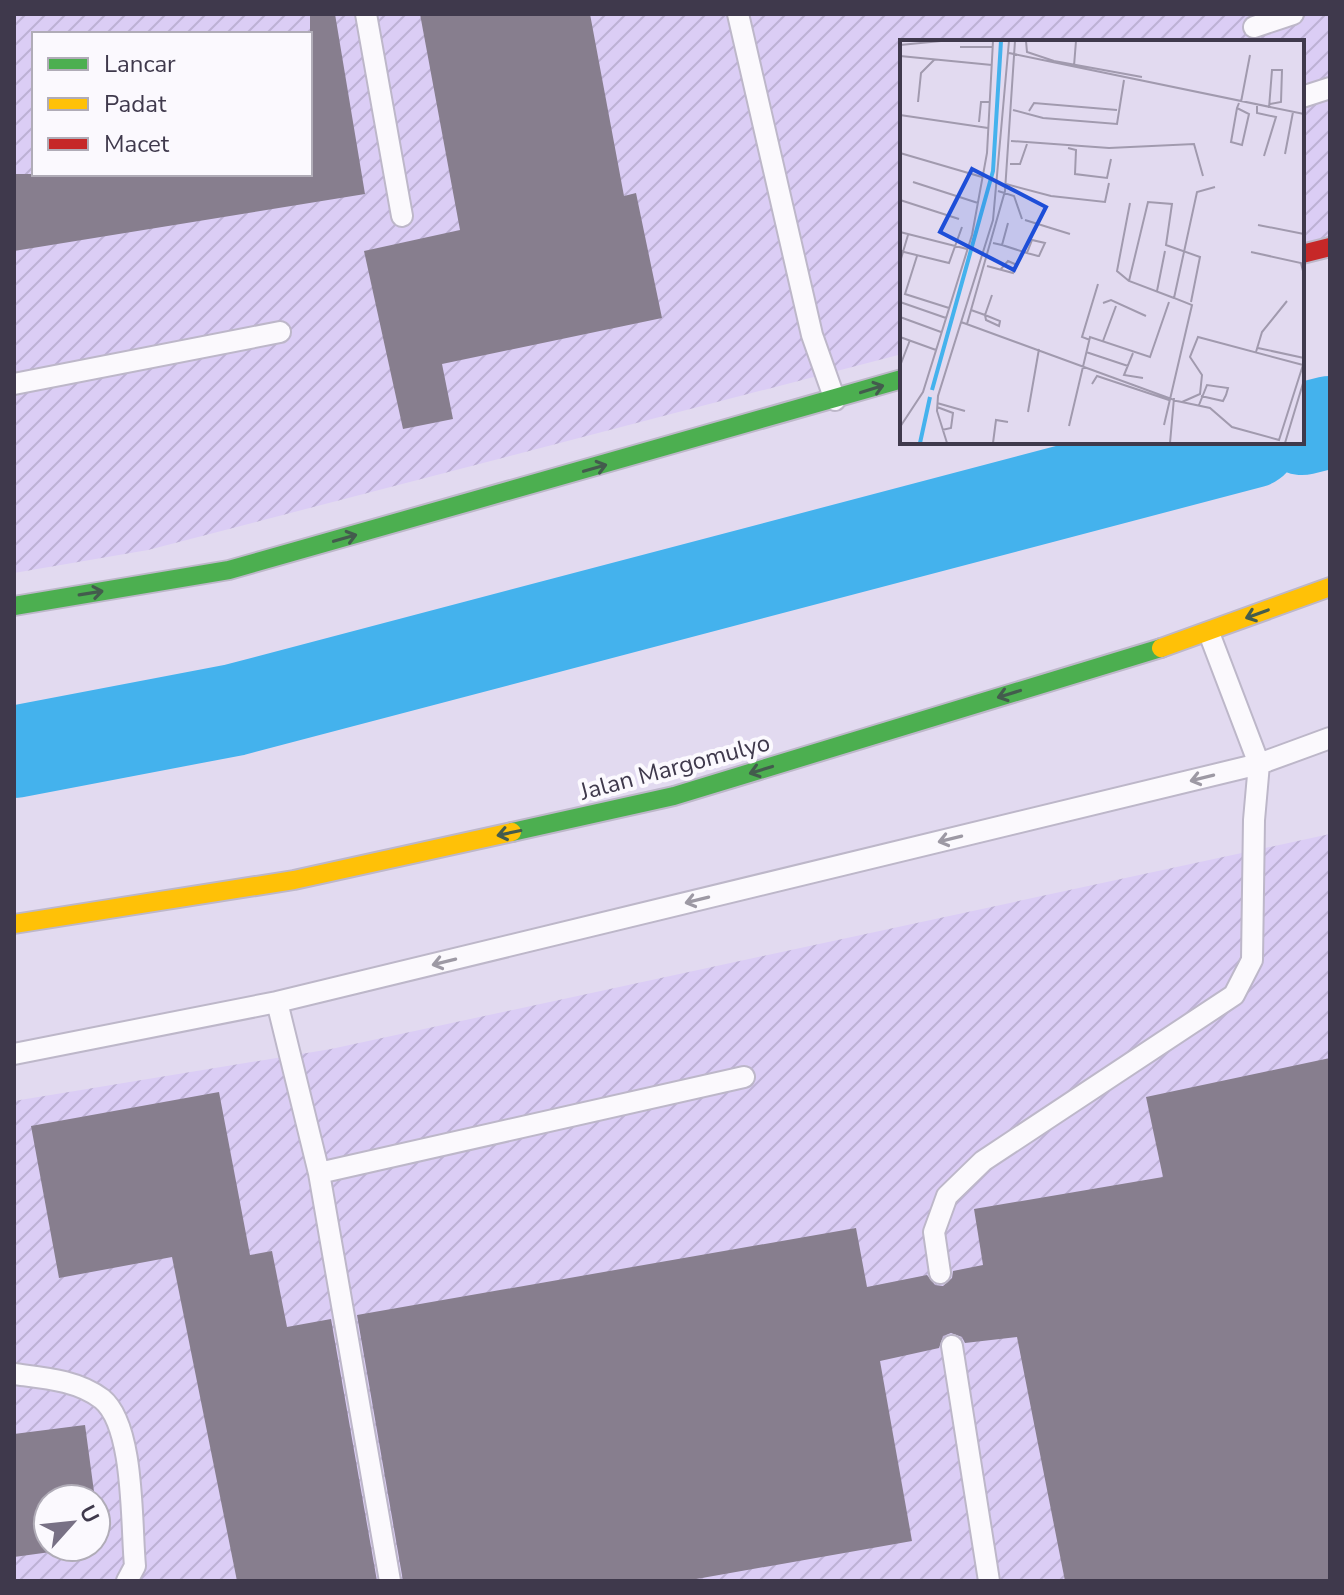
<svg xmlns="http://www.w3.org/2000/svg" width="1344" height="1595" font-family="'Nunito Sans',sans-serif">
	<style>
		.industrial { fill: url(#industrial-furrows); fill-rule: evenodd }
		.lines { fill: none; stroke-linecap: round; stroke-linejoin: round }
		.river { stroke: #44b2ed; stroke-width: 92 }
		.building { fill: #877e8e }
		.lane-casing { stroke: #bdb7c9; stroke-width: 24 }
		.fast-casing { stroke: #bdb7c9; stroke-width: 22 }
		.slow-casing { stroke: #bdb7c9; stroke-width: 22 }
		.jam-casing { stroke: #bdb7c9; stroke-width: 22 }
		.lane { stroke: #fbf9fd; stroke-width: 20 }
		.fast { stroke: #4caf50; stroke-width: 18 }
		.slow { stroke: #ffc107; stroke-width: 18 }
		.jam { stroke: #c62828; stroke-width: 18 }
		.oneway { stroke: #435c4d }
		.oneway2 { stroke: #9d99a4 }
		.labels { text-anchor: middle; stroke-width: 8; stroke-linejoin: round; paint-order: stroke }
		.street-label { font-size: 24px; fill: #3f394c; stroke: #fbf9fe }
		.inset-river { fill: none; stroke: #44b2ed; stroke-width: 4 }
		.inset-road { fill: none; stroke: #a19aae; stroke-width: 2 }
		.view { fill: #1d4ed8; fill-opacity: 0.15; stroke: #1d4ed8; stroke-width: 4 }
		.inset-edge { fill: none; stroke: #3f394c; stroke-width: 4 }
	</style>
	<defs>
		<pattern id="industrial-furrows" width="10" height="10" patternUnits="userSpaceOnUse" patternTransform="scale(2)"><rect width="10" height="10" fill="#dbcdf5"/><path d="M-1 1l2-2M0 10L10 0M9 11l2-2" fill="none" stroke="#bdb1d4"/></pattern>
	</defs>
	<rect width="100%" height="100%" fill="#e2daf0"/>
	<path class="industrial" d="M 14,14 L 1330,14 L 1330,239 L 1302,249 L 1302,42 L 902,42 L 902,354 L 148,550 L 14,573 ZM 34,34 L 310,34 L 310,174 L 34,174 Z
		M 1330,834 L 1330,1581 L 14,1581 L 14,1101 L 331,1049 ZM 48,1499 L 96,1499 L 96,1547 L 48,1547 Z"/>
	<g class="lines">
		<path class="river" d="M 1302,429 L 1330,422
			M 14,752 L 234,710 L 1252,442"/>
	</g>
	<path class="building" d="M 310,14 L 335,14 L 365,194 L 14,251 L 14,174 L 310,174 Z
		M 420,14 L 590,14 L 624,196 L 636,193 L 662,318 L 442,364 L 453,419 L 403,429 L 364,251 L 460,230 Z
		M 1330,1058 L 1330,1581 L 1065,1581 L 1017,1337 L 965,1343 L 962,1337 L 951,1333 L 943,1336 L 939,1348 L 880,1361 L 912,1541 L 685,1581 L 403,1581 L 357,1315 L 856,1228 L 867,1287 L 927,1275 L 935,1285 L 943,1286 L 952,1278 L 953,1271 L 983,1265 L 974,1209 L 1163,1177 L 1146,1097 Z
		M 219,1092 L 250,1255 L 272,1251 L 287,1327 L 331,1319 L 377,1581 L 237,1581 L 172,1257 L 59,1278 L 31,1126 Z
		M 85,1425 L 95,1499 L 48,1499 L 48,1547 L 87,1547 L 14,1557 L 14,1434 Z"/>
	<g class="lines">
		<g class="lane-casing">
			<path id="lane" d="M 366,14 L 402,216
				M 738,14 L 812,335 L 835,400
				M 1254,27 L 1293,14
				M 1302,97 L 1330,88
				M 14,384 L 280,332
				M 277,1002 L 319,1173 L 744,1077
				M 14,1054 L 277,1002 L 1259,764 L 1330,738
				M 319,1173 L 390,1581
				M 940,1273 L 934,1232 L 947,1196 L 983,1161 L 1234,995 L 1252,960 L 1254,820 L 1259,764 L 1209,633
				M 952,1346 L 989,1581
				M 14,1374 C 44,1378 77,1380 102,1399 C 135,1426 131,1525 135,1566 L 127,1581"/>
		</g>
		<g class="fast-casing">
			<path id="fast" d="M 14,606 L 229,570 L 902,379
				M 512,832 L 674,796 L 1161,648"/>
		</g>
		<g class="slow-casing">
			<path id="slow" d="M 1161,648 L 1330,587
				M 14,924 L 294,880 L 512,832"/>
		</g>
		<g class="jam-casing">
			<path id="jam" d="M 1302,254 L 1330,247"/>
		</g>
		<use href="#lane" class="lane"/>
		<use href="#fast" class="fast"/>
		<use href="#slow" class="slow"/>
		<use href="#jam" class="jam"/>
	</g>
	<defs><path id="oneway-shaft" d="M-6 0H5M1.5-3L5.5 0L1.5 3" fill="none" stroke-width="1.6" stroke-linecap="round" stroke-linejoin="round" transform="scale(2)"/></defs>
	<g class="oneway">
		<use href="#oneway-shaft" transform="translate(872 389) rotate(-17)"/>
		<use href="#oneway-shaft" transform="translate(595 468) rotate(-16)"/>
		<use href="#oneway-shaft" transform="translate(345 538) rotate(-16)"/>
		<use href="#oneway-shaft" transform="translate(91 593) rotate(-9)"/>
		<use href="#oneway-shaft" transform="translate(1257 614) rotate(160)"/>
		<use href="#oneway-shaft" transform="translate(1009 694) rotate(163)"/>
		<use href="#oneway-shaft" transform="translate(761 770) rotate(163)"/>
		<use href="#oneway-shaft" transform="translate(509 833) rotate(168)"/>
	</g>
	<g class="oneway2">
		<use href="#oneway-shaft" transform="translate(1202 778) rotate(166)"/>
		<use href="#oneway-shaft" transform="translate(950 839) rotate(166)"/>
		<use href="#oneway-shaft" transform="translate(697 900) rotate(166)"/>
		<use href="#oneway-shaft" transform="translate(444 962) rotate(166)"/>
	</g>
	<g class="labels">
		<g class="street-label">
			<text transform="translate(675 767) rotate(-15)" y="8">Jalan Margomulyo</text>
		</g>
	</g>
	<g transform="translate(900 40)">
		<rect width="404" height="404" fill="#e2daf0"/>
		<path class="inset-river" d="M 32,350 L 93,131 L 101,1M 20,403 L 30,357"/>
		<path class="inset-road" d="M 126,1 L 127,12 L 154,21 L 242,37M 0,5 L 41,1M 60,7 L 93,7M 109,13 L 404,74M 0,16 L 92,25M 174,26 L 176,1M 18,62 L 21,33 L 34,20M 341,62 L 350,15M 357,66 L 357,73 L 376,77 L 364,116M 337,68 L 349,74 L 342,105 L 331,102 L 337,68 L 339,63M 369,68 L 372,30 L 382,30 L 381,62 L 370,64M 113,70 L 143,78 L 217,84 L 224,40M 129,71 L 134,63 L 217,70M 0,75 L 88,88M 79,82 L 81,62 L 90,62M 111,101 L 209,108 L 294,104 L 303,136M 168,108 L 176,110 L 175,134 L 207,138 L 211,119M 0,113 L 82,137M 385,114 L 393,72M 110,124 L 120,124 L 127,104M 13,142 L 78,163M 106,144 L 151,156 L 205,162 L 209,143M 98,151 L 114,156 L 122,179M 0,160 L 59,179M 125,180 L 170,194M 358,185 L 404,194M 0,192 L 67,209M 93,203 L 102,205 L 108,183M 102,205 L 127,213 L 138,216 L 139,216 L 145,203 L 132,200 L 127,213M 0,211 L 49,223 L 62,187M 351,212 L 401,223 L 404,235M 17,216 L 5,254 L 49,268M 0,222 L 8,195M 87,226 L 113,233 L 117,225 L 108,221 L 101,229M 229,241 L 217,231 L 230,163M 257,251 L 265,211M 274,258 L 229,241 L 248,162 L 272,164 L 266,205 L 300,217 L 291,262M 0,262 L 46,278M 203,263 L 211,260 L 246,276M 71,270 L 85,275 L 100,281 L 99,286 L 86,280 L 85,275 L 92,255M 0,277 L 41,292M 61,282 L 277,361 L 310,368 L 332,387 L 379,400 L 403,325 L 298,297 L 290,317 L 302,335 L 300,354 L 282,362M 67,284 L 105,151 L 115,1M 0,297 L 36,310M 190,300 L 182,297 L 198,244M 203,301 L 216,266M 358,308 L 404,318M 186,312 L 228,326M 356,312 L 362,292 L 387,261M 233,313 L 224,335 L 243,338M 0,326 L 10,300M 192,344 L 197,336 L 269,360M 301,356 L 323,361 L 326,355M 37,363 L 65,371M 299,365 L 307,345 L 328,348 L 326,355M 37,367 L 53,373 L 51,388 L 42,390M 128,372 L 139,309M 264,385 L 292,265 L 274,258 L 297,152 L 315,147M 169,386 L 190,297 L 250,317 L 269,262M 0,387 L 23,352 L 72,195 L 87,113 L 93,1M 47,403 L 37,371 L 38,356 L 93,180 L 109,1M 93,403 L 96,380 L 108,382M 270,403 L 274,358M 385,403 L 404,340"/>
		<path class="view" d="M 72,129 L 146,167 L 114,230 L 40,192 Z"/>
		<rect width="404" height="404" class="inset-edge"/>
	</g>
	<rect width="1344" height="1595" fill="none" stroke="#3f394c" stroke-width="32"/>
	<rect x="32" y="32" width="280" height="144" fill="#fbf9fe" stroke="#b0acb7" stroke-width="2"/>
	<rect x="48" y="58" width="40" height="12" fill="#4caf50" stroke="#b0acb7" stroke-width="2"/>
	<text x="104" y="72" font-size="24" fill="#3f394c">Lancar</text>
	<rect x="48" y="98" width="40" height="12" fill="#ffc107" stroke="#b0acb7" stroke-width="2"/>
	<text x="104" y="112" font-size="24" fill="#3f394c">Padat</text>
	<rect x="48" y="138" width="40" height="12" fill="#c62828" stroke="#b0acb7" stroke-width="2"/>
	<text x="104" y="152" font-size="24" fill="#3f394c">Macet</text>
	<g transform="translate(72 1523) rotate(63)"><circle r="38" fill="#fbf9fe" stroke="#b0acb7" stroke-width="2"/>
	<path d="M0-6L14 30L0 20L-14 30Z" fill="#787185"/>
	<text y="-12" font-size="22" font-weight="bold" text-anchor="middle" fill="#3f394c">U</text>
	</g>
</svg>
